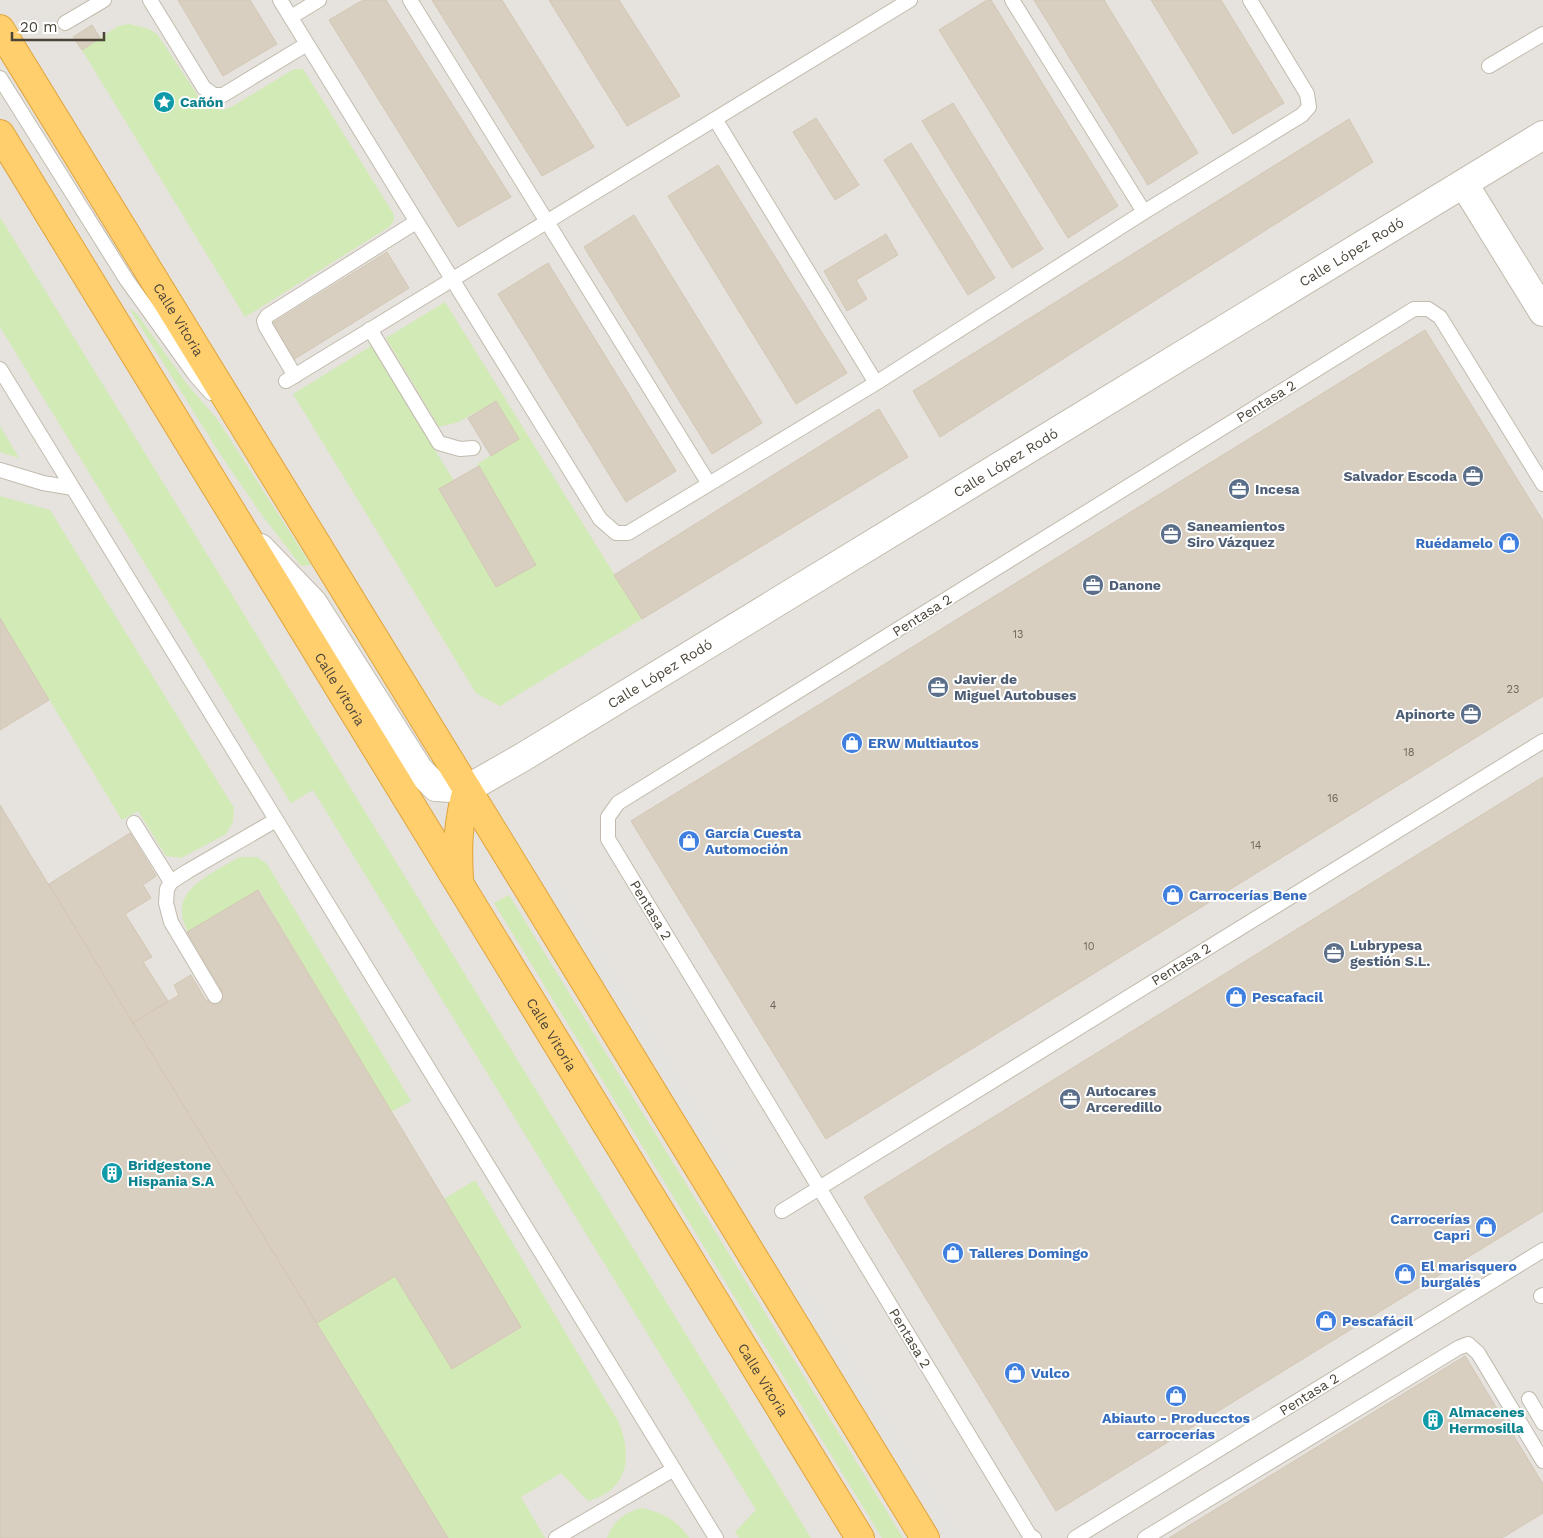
<svg xmlns="http://www.w3.org/2000/svg" width="1543" height="1538" font-family="'Work Sans',sans-serif">
	<style>
		.industrial { fill: #e6e2dd }
		.green { fill: #d2eab5 }
		.parking { fill: #e5e3e0 }
		.building { fill: #d8cfc1; stroke: #d3c7b4 }
		.lines { fill: none; stroke-linecap: round; stroke-linejoin: round }
		.lane-casing { stroke: #c2bbae; stroke-width: 16 }
		.street-casing { stroke: #c2bbae; stroke-width: 30 }
		.highway-casing { stroke: #e0a43c; stroke-width: 30 }
		.lane { stroke: #fff; stroke-width: 14 }
		.street { stroke: #fff; stroke-width: 28 }
		.highway { stroke: #ffcf6e; stroke-width: 28 }
		.labels { text-anchor: middle; stroke-width: 4; stroke-linejoin: round; paint-order: stroke }
		.number-label { font-size: 11px; fill: #6e675b }
		.culture-label { font-size: 14px; font-weight: bold; fill: #0d838f; stroke: #fff; text-anchor: start }
		.street-label { font-size: 14px; fill: #4b4439; stroke: #fff }
		.service-label { font-size: 14px; font-weight: bold; fill: #4e5e75; stroke: #fff; text-anchor: start }
		.shop-label { font-size: 14px; font-weight: bold; fill: #366cbe; stroke: #fff; text-anchor: start }
	</style>
	<rect width="100%" height="100%" fill="#f6f3ec"/>
	<path class="industrial" d="M 0,0 L 1543,0 L 1543,1538 L 0,1538 Z"/>
	<path class="green" d="M 129,24 L 149,29 L 157,34 L 202,102 L 223,110 L 231,107 L 294,69 L 303,69 L 393,213 C 395,219 394,222 389,227 L 245,317 L 82,50 L 118,26 Z
		M 0,217 L 811,1538 L 739,1538 L 735,1532 L 756,1510 L 313,790 L 291,803 L 0,327 Z
		M 445,302 L 642,619 L 500,706 L 476,693 L 293,394 L 371,346 L 454,481 L 439,490 L 496,587 L 535,565 L 477,464 L 518,439 L 496,401 L 458,422 L 439,427 L 386,338 Z
		M 129,308 L 137,314 L 187,384 L 217,419 L 311,565 L 301,566 L 259,511 L 220,454 Z
		M 0,426 L 19,458 L 0,452 Z
		M 0,496 L 50,510 L 234,808 L 233,822 L 226,834 L 181,858 L 166,856 L 138,811 L 122,820 L 0,618 Z
		M 240,857 L 257,857 L 267,864 L 411,1101 L 391,1112 L 259,890 L 188,932 C 185,926 182,920 182,914 C 178,886 221,868 240,857 Z
		M 509,895 L 903,1538 L 882,1538 L 494,903 Z
		M 475,1180 L 618,1421 C 633,1456 629,1490 588,1501 L 561,1473 L 521,1497 L 545,1538 L 448,1538 L 317,1323 L 395,1276 L 452,1369 L 521,1328 L 444,1199 Z
		M 642,1508 C 662,1513 678,1520 689,1538 L 607,1538 C 614,1520 625,1512 642,1508 Z"/>
	<path class="parking" d="M 542,880 L 559,884 L 733,1166 L 726,1178 Z
		M 788,1281 L 805,1286 L 960,1538 L 946,1538 Z"/>
	<path class="building" d="M 178,0 L 250,0 L 277,44 L 223,76 Z
		M 363,0 L 386,0 L 511,197 L 458,227 L 329,20 Z
		M 432,0 L 502,0 L 594,147 L 542,176 Z
		M 549,0 L 619,0 L 680,96 L 627,126 Z
		M 987,0 L 991,0 L 1118,206 L 1068,238 L 939,30 Z
		M 1034,0 L 1104,0 L 1198,153 L 1148,185 Z
		M 1151,0 L 1221,0 L 1284,103 L 1233,134 Z
		M 92,25 L 100,38 L 82,50 L 73,37 Z
		M 953,103 L 1043,249 L 1012,268 L 922,121 Z
		M 816,118 L 859,185 L 835,200 L 793,132 Z
		M 1349,119 L 1373,162 L 940,437 L 913,391 Z
		M 911,143 L 995,278 L 968,295 L 884,160 Z
		M 718,165 L 847,373 L 796,404 L 668,196 Z
		M 634,215 L 762,423 L 712,454 L 584,247 Z
		M 886,234 L 898,255 L 856,280 L 867,299 L 847,311 L 824,271 Z
		M 387,252 L 409,288 L 293,360 L 271,324 Z
		M 548,263 L 676,471 L 626,502 L 498,294 Z
		M 1425,330 L 1543,521 L 1543,696 L 826,1139 L 631,821 Z
		M 496,401 L 519,439 L 491,456 L 468,418 Z
		M 879,409 L 908,457 L 642,619 L 614,575 Z
		M 479,466 L 536,565 L 496,587 L 439,489 Z
		M 0,618 L 49,700 L 0,730 Z
		M 1543,777 L 1543,1211 L 1056,1511 L 864,1197 Z
		M 0,805 L 133,1023 L 448,1538 L 0,1538 Z
		M 130,833 L 156,876 L 143,885 L 151,898 L 125,914 L 152,957 L 143,962 L 168,1001 L 133,1023 L 49,884 Z
		M 258,890 L 521,1327 L 452,1369 L 395,1276 L 317,1323 L 133,1023 L 179,995 L 174,985 L 191,975 L 206,1001 L 222,991 L 187,932 Z
		M 1465,1356 L 1543,1484 L 1543,1513 L 1502,1538 L 1169,1538 Z"/>
	<g class="lines">
		<g class="lane-casing">
			<path id="lane" d="M 150,0 L 204,88 L 214,95 L 223,95 L 307,44
				M 280,0 L 600,519 L 616,533 L 628,533 L 876,383 L 1144,212 L 1302,115 L 1309,107 L 1307,94 L 1250,0
				M 410,0 L 709,484
				M 1012,0 L 1144,212
				M 291,17 L 319,0
				M 65,23 L 104,0
				M 1489,66 L 1543,34
				M 0,78 L 126,279 L 195,375 L 211,393
				M 715,119 L 876,383
				M 370,329 L 439,443 L 460,449 L 473,448
				M 0,369 L 716,1538
				M 295,376 L 266,327 L 264,321 L 267,316 L 416,222
				M 286,381 L 910,0
				M 0,470 L 43,483 L 73,488
				M 134,823 L 171,882
				M 215,996 L 171,922 L 166,903 L 167,889 L 171,882 L 188,871 L 276,820
				M 782,1211 L 1543,741
				M 1541,1296 L 1543,1295
				M 1529,1399 L 1543,1423
				M 556,1538 L 674,1469
				M 1034,1538 L 1030,1536 L 608,839 L 608,817 L 618,803 L 1414,309 L 1428,309 L 1440,317 L 1543,484
				M 1075,1538 L 1543,1250
				M 1145,1538 L 1458,1348 L 1468,1344 L 1478,1353 L 1543,1461"/>
		</g>
		<g class="street-casing">
			<g id="street">
				<path d="M 1464,184 L 1543,312"/>
				<path id="s1" d="M 260,548 L 313,603 L 419,770 L 436,787 L 467,789 L 523,757 L 1543,135"/>
			</g>
		</g>
		<g class="highway-casing">
			<g id="highway">
				<path id="s2" d="M 0,29 L 529,890 L 925,1538"/>
				<path id="s3" d="M 0,134 L 860,1538"/>
				<path d="M 459,879 C 457,844 458,824 467,789"/>
			</g>
		</g>
		<use href="#lane" class="lane"/>
		<use href="#street" class="street"/>
		<use href="#highway" class="highway"/>
	</g>
	<defs>
		<g id="sight-disc" transform="scale(1.125)"><circle r="9.5" fill="#0f9aa8" stroke="#fff"/><path d="M0-6L1.8-2.2L6-1.7L2.9 1.2L3.7 5.4L0 3.3L-3.7 5.4L-2.9 1.2L-6-1.7L-1.8-2.2Z" fill="#fff"/></g>
		<g id="office-disc" transform="scale(1.125)"><circle r="9.5" fill="#5c6f8a" stroke="#fff"/><path d="M-6-3h4V-5.5h4V-3h4V5H-6ZM-1-4.5V-3h2v-1.5ZM-6 0V1H6V0Z" fill="#fff"/></g>
		<g id="shop-disc" transform="scale(1.125)"><circle r="9.5" fill="#3f7fe0" stroke="#fff"/><path d="M-5-2.5h2.3a2.7 3.5 0 0 1 5.4 0H5L5.5 6h-11ZM-1.5-2.5h3a1.5 2.3 0 0 0-3 0Z" fill="#fff"/></g>
		<g id="building-disc" transform="scale(1.125)"><circle r="9.5" fill="#0f9aa8" stroke="#fff"/><path d="M-4-6H4V6H1V3H-1V6H-4ZM-2.5-4.3h1.7v1.8h-1.7ZM.8-4.3h1.7v1.8H.8ZM-2.5-1h1.7V.8h-1.7ZM.8-1h1.7V.8H.8Z" fill="#fff"/></g>
	</defs>
	<g fill-rule="evenodd">
		<use href="#sight-disc" x="164" y="102"/>
		<use href="#office-disc" x="1473" y="476"/>
		<use href="#office-disc" x="1239" y="489"/>
		<use href="#office-disc" x="1171" y="534"/>
		<use href="#shop-disc" x="1509" y="543"/>
		<use href="#office-disc" x="1093" y="585"/>
		<use href="#office-disc" x="938" y="687"/>
		<use href="#office-disc" x="1471" y="714"/>
		<use href="#shop-disc" x="852" y="743"/>
		<use href="#shop-disc" x="689" y="841"/>
		<use href="#shop-disc" x="1173" y="895"/>
		<use href="#office-disc" x="1334" y="953"/>
		<use href="#shop-disc" x="1236" y="997"/>
		<use href="#office-disc" x="1070" y="1099"/>
		<use href="#building-disc" x="112" y="1173"/>
		<use href="#shop-disc" x="1486" y="1227"/>
		<use href="#shop-disc" x="953" y="1253"/>
		<use href="#shop-disc" x="1405" y="1274"/>
		<use href="#shop-disc" x="1326" y="1321"/>
		<use href="#shop-disc" x="1015" y="1373"/>
		<use href="#shop-disc" x="1176" y="1396"/>
		<use href="#building-disc" x="1433" y="1420"/>
	</g>
	<g class="labels">
		<g class="number-label">
			<text x="1018" y="638">13</text>
			<text x="1513" y="693">23</text>
			<text x="1409" y="756">18</text>
			<text x="1333" y="802">16</text>
			<text x="1256" y="849">14</text>
			<text x="1089" y="950">10</text>
			<text x="773" y="1009">4</text>
		</g>
		<g class="culture-label">
			<text x="180" y="107">Cañón</text>
			<text x="128" y="1170">Bridgestone<tspan x="128" dy="16">Hispania S.A</tspan></text>
			<text x="1449" y="1417">Almacenes<tspan x="1449" dy="16">Hermosilla</tspan></text>
		</g>
		<g class="street-label">
			<text dy="5" stroke="none"><textPath href="#s1" startOffset="1364">Calle López Rodó</textPath></text>
			<text dy="5" stroke="none"><textPath href="#s2" startOffset="341">Calle Vitoria</textPath></text>
			<text transform="translate(1266 401) rotate(-32)" y="5">Pentasa 2</text>
			<text dy="5" stroke="none"><textPath href="#s1" startOffset="959">Calle López Rodó</textPath></text>
			<text transform="translate(922 615) rotate(-32)" y="5">Pentasa 2</text>
			<text dy="5" stroke="none"><textPath href="#s1" startOffset="554">Calle López Rodó</textPath></text>
			<text dy="5" stroke="none"><textPath href="#s3" startOffset="651">Calle Vitoria</textPath></text>
			<text transform="translate(651 910) rotate(59)" y="5">Pentasa 2</text>
			<text transform="translate(1181 964) rotate(-32)" y="5">Pentasa 2</text>
			<text dy="5" stroke="none"><textPath href="#s3" startOffset="1056">Calle Vitoria</textPath></text>
			<text transform="translate(910 1338) rotate(59)" y="5">Pentasa 2</text>
			<text dy="5" stroke="none"><textPath href="#s3" startOffset="1461">Calle Vitoria</textPath></text>
			<text transform="translate(1309 1394) rotate(-32)" y="5">Pentasa 2</text>
		</g>
		<g class="service-label">
			<text x="1457" y="481" text-anchor="end">Salvador Escoda</text>
			<text x="1255" y="494">Incesa</text>
			<text x="1187" y="531">Saneamientos<tspan x="1187" dy="16">Siro Vázquez</tspan></text>
			<text x="1109" y="590">Danone</text>
			<text x="954" y="684">Javier de<tspan x="954" dy="16">Miguel Autobuses</tspan></text>
			<text x="1455" y="719" text-anchor="end">Apinorte</text>
			<text x="1350" y="950">Lubrypesa<tspan x="1350" dy="16">gestión S.L.</tspan></text>
			<text x="1086" y="1096">Autocares<tspan x="1086" dy="16">Arceredillo</tspan></text>
		</g>
		<g class="shop-label">
			<text x="1493" y="548" text-anchor="end">Ruédamelo</text>
			<text x="868" y="748">ERW Multiautos</text>
			<text x="705" y="838">García Cuesta<tspan x="705" dy="16">Automoción</tspan></text>
			<text x="1189" y="900">Carrocerías Bene</text>
			<text x="1252" y="1002">Pescafacil</text>
			<text x="1470" y="1224" text-anchor="end">Carrocerías<tspan x="1470" dy="16">Capri</tspan></text>
			<text x="969" y="1258">Talleres Domingo</text>
			<text x="1421" y="1271">El marisquero<tspan x="1421" dy="16">burgalés</tspan></text>
			<text x="1342" y="1326">Pescafácil</text>
			<text x="1031" y="1378">Vulco</text>
			<text x="1176" y="1423" text-anchor="middle">Abiauto - Producctos<tspan x="1176" dy="16">carrocerías</tspan></text>
		</g>
	</g>
	<path d="M12 32v8h92v-8" fill="none" stroke="#4b4439" stroke-width="2.5"/>
	<text x="20" y="32" font-size="15" fill="#4b4439" stroke="#ffffff" stroke-width="4" paint-order="stroke">20 m</text>
</svg>
